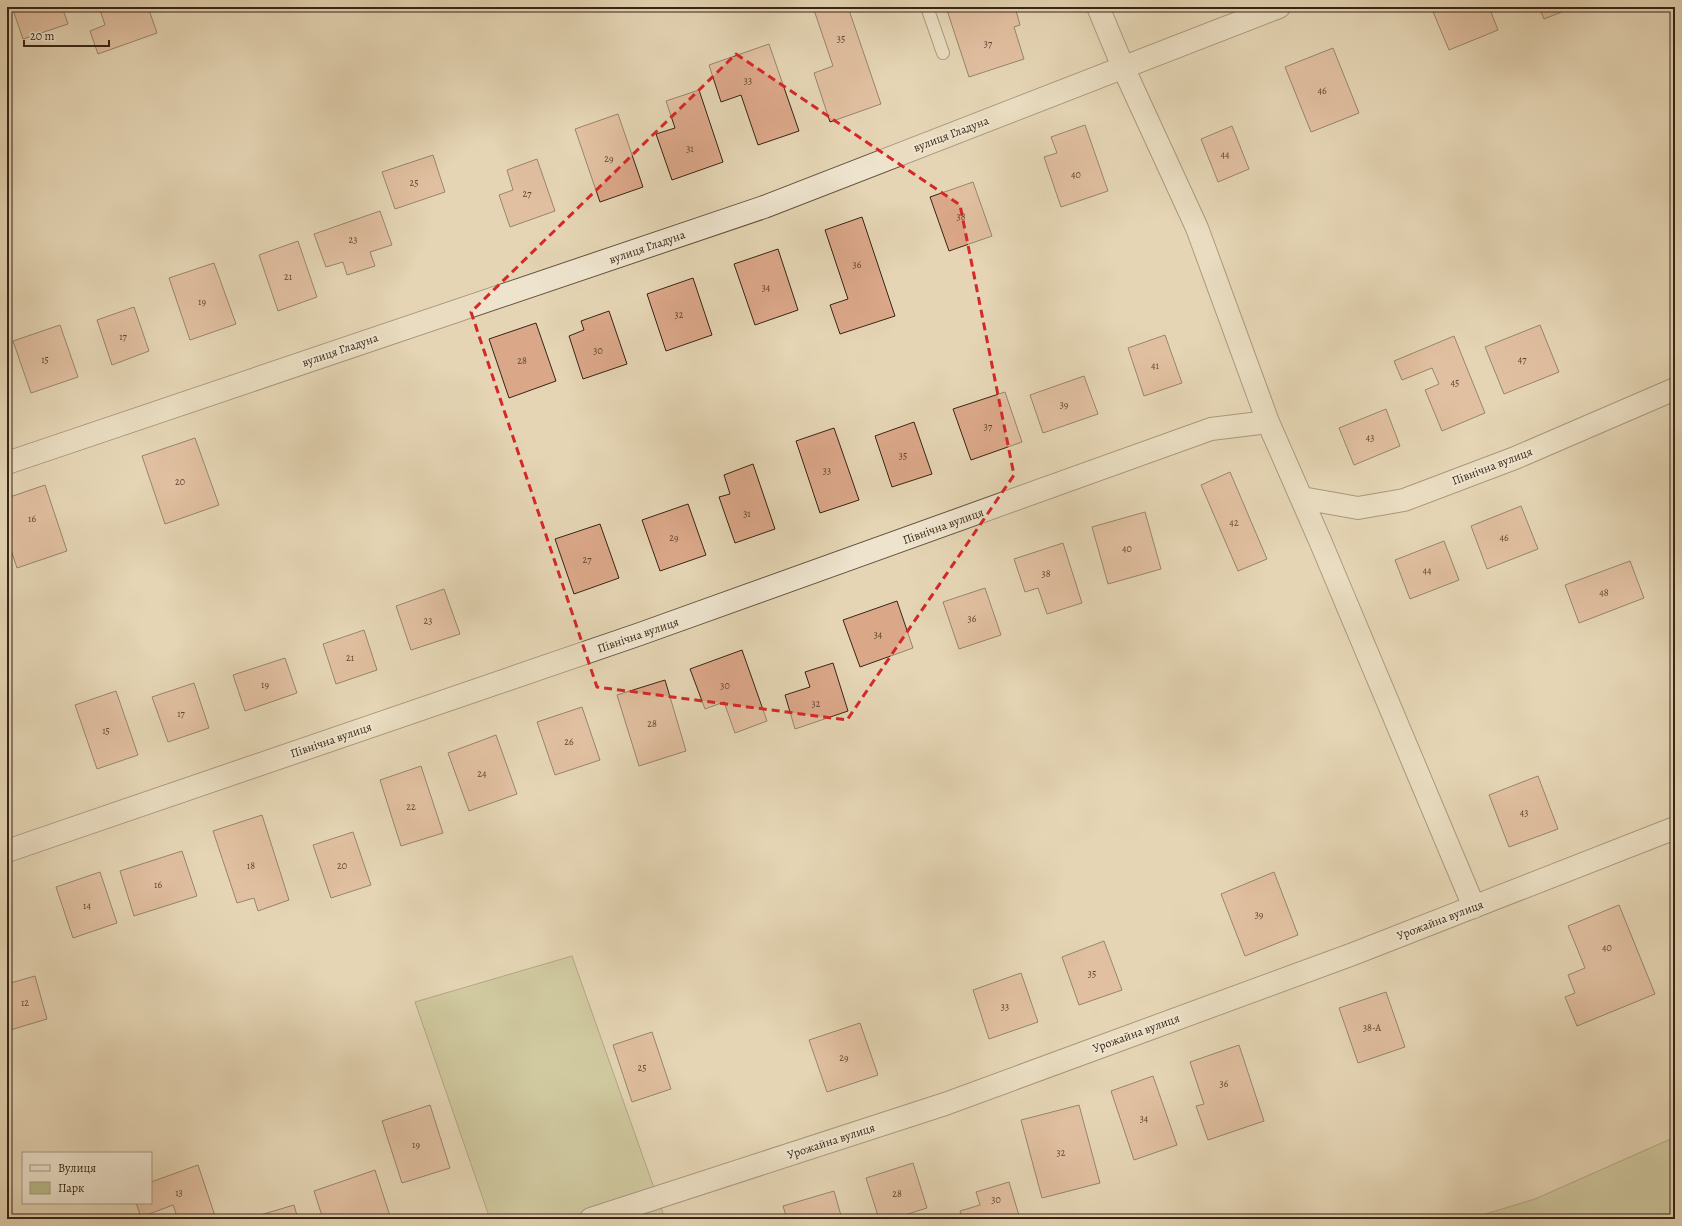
<svg xmlns="http://www.w3.org/2000/svg" width="1682" height="1226" font-family="Alegreya,serif">
	<style>
		.green { fill: #b8bc8a; stroke: #787050 }
		.building { fill: #dba789; stroke: #382515 }
		.lines { fill: none; stroke-linecap: round; stroke-linejoin: round }
		.lane-casing { stroke: #63513d; stroke-width: 14 }
		.street-casing { stroke: #63513d; stroke-width: 24 }
		.lane { stroke: #eee4ce; stroke-width: 12 }
		.street { stroke: #eee4ce; stroke-width: 22 }
		.marked { fill: none; stroke: #d62828; stroke-width: 3; stroke-dasharray: 8 5; stroke-linejoin: round }
		.labels { text-anchor: middle; stroke-width: 4; stroke-linejoin: round; paint-order: stroke }
		.number-label { font-size: 10px; fill: #614632 }
		.street-label { font-size: 12px; fill: #382515; stroke: #eee4ce }
	</style>
	<rect width="100%" height="100%" fill="#e5d5b4"/>
	<filter id="stains"><feTurbulence type="fractalNoise" baseFrequency=".005" numOctaves="4"/><feColorMatrix values="0 0 0 0 .2 0 0 0 0 .09 0 0 0 0 .02 0 0 0 .5 -.17"/></filter>
	<radialGradient id="worn" r=".72"><stop offset=".6" stop-color="#630" stop-opacity="0"/><stop offset="1" stop-color="#630" stop-opacity=".3"/></radialGradient>
	<path class="green" d="M 572,956 L 665,1219 L 490,1219 L 415,1002 Z
		M 1675,1137 L 1675,1219 L 1469,1219 L 1535,1199 Z"/>
	<path class="building" d="M 12,7 L 62,7 L 68,24 L 23,39 Z
		M 99,7 L 148,7 L 157,33 L 98,54 L 90,31 L 105,25 Z
		M 821,7 L 848,7 L 881,104 L 830,122 L 814,73 L 833,66 L 814,10 Z
		M 946,7 L 1015,7 L 1020,25 L 1014,27 L 1024,59 L 969,77 Z
		M 1431,7 L 1489,7 L 1498,30 L 1449,50 Z
		M 1539,7 L 1574,7 L 1544,19 Z
		M 769,44 L 799,131 L 758,145 L 741,95 L 721,102 L 709,65 Z
		M 1333,48 L 1359,113 L 1311,132 L 1285,67 Z
		M 699,90 L 723,162 L 672,180 L 656,134 L 675,128 L 666,101 Z
		M 618,114 L 643,187 L 600,202 L 575,129 Z
		M 1085,125 L 1108,191 L 1061,207 L 1044,157 L 1057,153 L 1051,137 Z
		M 1232,126 L 1249,169 L 1218,182 L 1201,139 Z
		M 433,155 L 445,192 L 395,209 L 382,172 Z
		M 537,159 L 555,211 L 510,227 L 499,195 L 513,190 L 507,170 Z
		M 973,182 L 992,236 L 949,251 L 930,197 Z
		M 380,211 L 392,245 L 370,252 L 375,266 L 347,275 L 343,262 L 326,267 L 314,234 Z
		M 862,217 L 895,316 L 840,334 L 830,305 L 848,299 L 825,230 Z
		M 298,241 L 317,297 L 278,311 L 259,255 Z
		M 778,249 L 798,310 L 755,325 L 734,264 Z
		M 214,263 L 236,324 L 190,340 L 169,278 Z
		M 693,278 L 712,335 L 666,351 L 647,294 Z
		M 134,307 L 149,351 L 112,365 L 97,320 Z
		M 609,311 L 627,364 L 583,379 L 569,336 L 584,330 L 581,321 Z
		M 536,323 L 556,381 L 509,398 L 489,339 Z
		M 60,325 L 78,377 L 31,393 L 13,341 Z
		M 1540,325 L 1559,372 L 1504,394 L 1485,347 Z
		M 1165,335 L 1182,383 L 1144,396 L 1128,348 Z
		M 1454,336 L 1485,413 L 1442,431 L 1425,390 L 1439,384 L 1432,368 L 1402,380 L 1394,361 Z
		M 1084,376 L 1098,414 L 1043,433 L 1030,395 Z
		M 1005,392 L 1022,442 L 971,460 L 953,409 Z
		M 1386,409 L 1400,446 L 1354,465 L 1339,428 Z
		M 914,422 L 932,474 L 892,487 L 875,436 Z
		M 834,428 L 859,500 L 820,513 L 796,441 Z
		M 195,438 L 219,505 L 165,524 L 142,456 Z
		M 753,464 L 775,529 L 735,543 L 719,497 L 730,494 L 724,475 Z
		M 1230,472 L 1267,559 L 1238,571 L 1201,485 Z
		M 45,485 L 67,551 L 17,568 L 7,538 L 7,498 Z
		M 688,504 L 706,555 L 660,571 L 642,520 Z
		M 1521,506 L 1538,549 L 1487,569 L 1471,526 Z
		M 1145,512 L 1161,569 L 1108,584 L 1092,527 Z
		M 600,524 L 619,578 L 574,594 L 555,539 Z
		M 1444,541 L 1459,580 L 1410,599 L 1395,560 Z
		M 1063,543 L 1082,603 L 1047,614 L 1038,588 L 1025,592 L 1014,559 Z
		M 1630,561 L 1644,598 L 1579,623 L 1565,585 Z
		M 985,588 L 1001,635 L 959,649 L 943,602 Z
		M 444,589 L 460,634 L 411,650 L 396,606 Z
		M 897,601 L 913,648 L 860,667 L 843,620 Z
		M 364,630 L 377,670 L 336,684 L 323,644 Z
		M 742,650 L 767,721 L 735,733 L 724,702 L 705,709 L 690,669 Z
		M 285,658 L 297,693 L 245,711 L 233,675 Z
		M 833,663 L 848,711 L 795,729 L 785,695 L 810,687 L 805,672 Z
		M 665,680 L 686,751 L 639,766 L 617,695 Z
		M 194,683 L 209,728 L 168,742 L 152,697 Z
		M 116,691 L 138,755 L 97,769 L 75,705 Z
		M 582,707 L 600,760 L 555,775 L 537,722 Z
		M 496,735 L 517,794 L 469,811 L 448,753 Z
		M 421,766 L 443,833 L 401,846 L 380,780 Z
		M 1538,776 L 1558,829 L 1509,847 L 1489,795 Z
		M 262,815 L 289,900 L 258,911 L 254,898 L 237,903 L 213,831 Z
		M 353,832 L 371,885 L 331,898 L 313,845 Z
		M 182,851 L 197,896 L 134,916 L 120,871 Z
		M 100,872 L 117,923 L 73,938 L 56,887 Z
		M 1274,872 L 1298,935 L 1245,956 L 1221,894 Z
		M 1619,905 L 1655,994 L 1577,1026 L 1565,997 L 1575,993 L 1568,975 L 1585,968 L 1568,926 Z
		M 1104,941 L 1122,990 L 1079,1005 L 1062,957 Z
		M 1021,973 L 1038,1022 L 989,1039 L 973,990 Z
		M 35,976 L 47,1019 L 7,1031 L 7,984 Z
		M 1386,992 L 1405,1047 L 1358,1063 L 1339,1008 Z
		M 860,1023 L 878,1075 L 827,1092 L 809,1040 Z
		M 652,1032 L 671,1089 L 632,1102 L 613,1045 Z
		M 1239,1045 L 1264,1121 L 1208,1140 L 1196,1106 L 1204,1104 L 1190,1062 Z
		M 1153,1076 L 1177,1145 L 1134,1160 L 1111,1091 Z
		M 430,1105 L 450,1168 L 402,1183 L 382,1121 Z
		M 1079,1105 L 1100,1183 L 1042,1198 L 1021,1120 Z
		M 913,1163 L 927,1208 L 892,1219 L 879,1219 L 866,1178 Z
		M 198,1165 L 216,1219 L 178,1219 L 173,1205 L 141,1217 L 136,1203 L 151,1203 L 151,1182 Z
		M 375,1170 L 391,1219 L 323,1219 L 314,1191 Z
		M 1009,1182 L 1020,1219 L 962,1219 L 960,1211 L 980,1205 L 976,1192 Z
		M 834,1191 L 842,1219 L 787,1219 L 783,1206 Z
		M 294,1205 L 298,1219 L 251,1219 L 250,1218 Z
		M 761,1215 L 762,1219 L 747,1219 Z"/>
	<g class="lines">
		<g class="lane-casing">
			<path id="lane" d="M 927,7 L 943,53"/>
		</g>
		<g class="street-casing">
			<path id="street" d="M 1098,7 L 1123,67 L 1197,228 L 1268,422 L 1321,543 L 1474,907
				M 7,463 L 764,207 L 1279,7
				M 1302,498 L 1358,508 L 1404,500 L 1515,458 L 1675,389
				M 7,851 L 640,634 L 1211,429 L 1268,422
				M 591,1219 L 945,1104 L 1353,954 L 1675,828"/>
		</g>
		<use href="#lane" class="lane"/>
		<use href="#street" class="street"/>
	</g>
	<path d="M0 0H1682V1226H0ZM 736,54 L 960,205 L 1014,475 L 847,720 L 597,687 L 471,312 Z" fill="#e5d5b4" fill-opacity=".55" fill-rule="evenodd"/>
	<path class="marked" d="M 736,54 L 960,205 L 1014,475 L 847,720 L 597,687 L 471,312 Z"/>
	<g class="labels">
		<g class="number-label">
			<text x="841" y="42">35</text>
			<text x="988" y="47">37</text>
			<text x="748" y="84">33</text>
			<text x="1322" y="94">46</text>
			<text x="690" y="152">31</text>
			<text x="1225" y="158">44</text>
			<text x="609" y="162">29</text>
			<text x="1076" y="178">40</text>
			<text x="414" y="186">25</text>
			<text x="527" y="197">27</text>
			<text x="961" y="220">38</text>
			<text x="353" y="243">23</text>
			<text x="857" y="268">36</text>
			<text x="288" y="280">21</text>
			<text x="766" y="291">34</text>
			<text x="202" y="305">19</text>
			<text x="679" y="318">32</text>
			<text x="123" y="340">17</text>
			<text x="598" y="354">30</text>
			<text x="45" y="363">15</text>
			<text x="1522" y="363">47</text>
			<text x="522" y="364">28</text>
			<text x="1155" y="369">41</text>
			<text x="1455" y="386">45</text>
			<text x="1064" y="408">39</text>
			<text x="988" y="430">37</text>
			<text x="1370" y="441">43</text>
			<text x="903" y="459">35</text>
			<text x="827" y="474">33</text>
			<text x="180" y="485">20</text>
			<text x="747" y="517">31</text>
			<text x="32" y="522">16</text>
			<text x="1234" y="526">42</text>
			<text x="674" y="541">29</text>
			<text x="1504" y="541">46</text>
			<text x="1127" y="552">40</text>
			<text x="587" y="563">27</text>
			<text x="1427" y="574">44</text>
			<text x="1046" y="577">38</text>
			<text x="1604" y="596">48</text>
			<text x="972" y="622">36</text>
			<text x="428" y="624">23</text>
			<text x="878" y="638">34</text>
			<text x="350" y="661">21</text>
			<text x="265" y="688">19</text>
			<text x="725" y="689">30</text>
			<text x="816" y="707">32</text>
			<text x="181" y="717">17</text>
			<text x="652" y="727">28</text>
			<text x="106" y="734">15</text>
			<text x="569" y="745">26</text>
			<text x="482" y="777">24</text>
			<text x="411" y="810">22</text>
			<text x="1524" y="816">43</text>
			<text x="251" y="869">18</text>
			<text x="342" y="869">20</text>
			<text x="158" y="888">16</text>
			<text x="87" y="909">14</text>
			<text x="1259" y="918">39</text>
			<text x="1607" y="951">40</text>
			<text x="1092" y="977">35</text>
			<text x="25" y="1006">12</text>
			<text x="1005" y="1010">33</text>
			<text x="1372" y="1031">38-А</text>
			<text x="844" y="1061">29</text>
			<text x="642" y="1071">25</text>
			<text x="1224" y="1087">36</text>
			<text x="1144" y="1122">34</text>
			<text x="416" y="1148">19</text>
			<text x="1061" y="1156">32</text>
			<text x="179" y="1196">13</text>
			<text x="897" y="1197">28</text>
			<text x="996" y="1203">30</text>
		</g>
		<g class="street-label">
			<text transform="translate(951 134) rotate(-21)" y="4">вулиця Гладуна</text>
			<text transform="translate(647 247) rotate(-19)" y="4">вулиця Гладуна</text>
			<text transform="translate(340 350) rotate(-19)" y="4">вулиця Гладуна</text>
			<text transform="translate(1492 466) rotate(-21)" y="4">Північна вулиця</text>
			<text transform="translate(943 526) rotate(-20)" y="4">Північна вулиця</text>
			<text transform="translate(638 635) rotate(-19)" y="4">Північна вулиця</text>
			<text transform="translate(331 740) rotate(-19)" y="4">Північна вулиця</text>
			<text transform="translate(1440 920) rotate(-21)" y="4">Урожайна вулиця</text>
			<text transform="translate(1136 1033) rotate(-20)" y="4">Урожайна вулиця</text>
			<text transform="translate(831 1141) rotate(-18)" y="4">Урожайна вулиця</text>
		</g>
	</g>
	<rect width="1682" height="1226" fill="none" stroke="#e5d5b4" stroke-width="24"/>
	<rect x="8" y="8" width="1666" height="1210" fill="none" stroke="#382515" stroke-width="2"/>
	<rect x="12" y="12" width="1658" height="1202" fill="none" stroke="#382515"/>
	<rect x="22" y="1152" width="130" height="52" fill="#eee4ce" stroke="#a59884"/>
	<rect x="30" y="1165" width="20" height="6" fill="#eee4ce" stroke="#a59884"/>
	<text x="58" y="1172" font-size="12" fill="#382515">Вулиця</text>
	<rect x="30" y="1182" width="20" height="12" fill="#b8bc8a" stroke="#a59884"/>
	<text x="58" y="1192" font-size="12" fill="#382515">Парк</text>
	<path d="M24 40v6h85v-6" fill="none" stroke="#382515" stroke-width="2"/>
	<text x="30" y="40" font-size="12" fill="#382515" stroke="#eee4ce" stroke-width="3" paint-order="stroke">20 m</text>
	<rect width="100%" height="100%" filter="url(#stains)"/>
	<rect width="100%" height="100%" fill="url(#worn)"/>
</svg>
